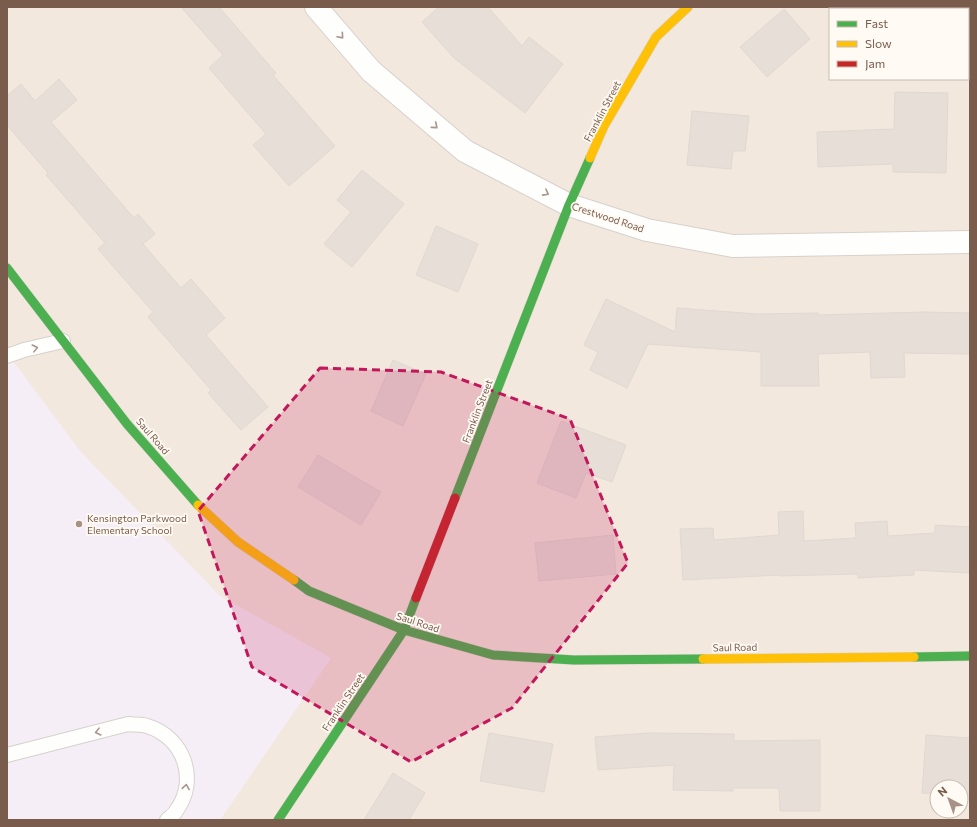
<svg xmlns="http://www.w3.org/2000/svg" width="977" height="827" font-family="Commissioner,sans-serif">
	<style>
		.residential { fill: #f2e8de; fill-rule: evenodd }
		.education { fill: #f6eef6 }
		.building { fill: #e6ded7; stroke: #e2d8d2 }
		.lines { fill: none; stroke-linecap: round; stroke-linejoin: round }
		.lane-casing { stroke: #d7d1cb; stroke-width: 16 }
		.street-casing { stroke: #d7d1cb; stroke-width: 24 }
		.fast-casing { stroke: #d9d2cb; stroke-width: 10 }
		.slow-casing { stroke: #d9d2cb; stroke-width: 10 }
		.jam-casing { stroke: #d9d2cb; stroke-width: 10 }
		.lane { stroke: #fefefd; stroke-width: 14 }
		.street { stroke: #fefefd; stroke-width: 22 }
		.fast { stroke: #4caf50; stroke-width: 9 }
		.slow { stroke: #ffc107; stroke-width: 9 }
		.jam { stroke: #c62828; stroke-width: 9 }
		.oneway { stroke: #a8958b }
		.marked { fill: #c2185b; fill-opacity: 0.2; stroke: #c2185b; stroke-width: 3; stroke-dasharray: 8 5; stroke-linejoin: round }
		.poi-dot { fill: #a69286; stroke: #fffaf3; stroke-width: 1.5 }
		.labels { text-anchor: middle; stroke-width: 3.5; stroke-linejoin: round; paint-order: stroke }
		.street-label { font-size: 10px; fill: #7a5c4d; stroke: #fffaf3 }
		.poi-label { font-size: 10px; fill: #7a5c4d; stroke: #fffaf3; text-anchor: start }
	</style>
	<rect width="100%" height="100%" fill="#f9f5f0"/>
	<path class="residential" d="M 7,7 L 970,7 L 970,820 L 7,820 ZM 830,9 L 968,9 L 968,79 L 830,79 ZM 937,787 L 961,787 L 961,811 L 937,811 Z"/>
	<path class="education" d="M 7,353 L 80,451 L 220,596 L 331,658 L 220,820 L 7,820 Z"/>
	<path class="building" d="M 181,7 L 219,7 L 276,73 L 273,75 L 335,146 L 289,186 L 253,145 L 266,134 L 209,68 L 223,55 Z
		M 439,7 L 488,7 L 522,46 L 529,37 L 563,64 L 525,113 L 454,58 L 422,22 Z
		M 784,9 L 810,39 L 767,77 L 740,47 Z
		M 59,79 L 77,100 L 51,122 L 134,218 L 138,214 L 155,234 L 143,244 L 181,288 L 191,279 L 225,318 L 206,335 L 268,407 L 241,430 L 208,393 L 211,390 L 148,317 L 153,312 L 98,249 L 105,243 L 46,175 L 48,173 L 7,125 L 7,96 L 21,84 L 35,101 Z
		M 895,92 L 948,93 L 946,173 L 893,172 L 893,164 L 818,167 L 817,132 L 894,129 Z
		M 692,111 L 749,116 L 745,151 L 733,151 L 731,169 L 687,165 Z
		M 362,170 L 404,204 L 352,267 L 324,244 L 351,212 L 337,200 Z
		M 436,226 L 478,244 L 458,292 L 416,275 Z
		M 606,299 L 675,332 L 677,308 L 757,314 L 818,313 L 818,315 L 923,312 L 970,313 L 970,354 L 904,353 L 905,377 L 871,378 L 870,352 L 818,354 L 819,386 L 761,386 L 761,352 L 648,344 L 627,388 L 590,370 L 598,352 L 584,345 Z
		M 393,360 L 426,374 L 403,426 L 371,411 Z
		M 561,421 L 626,445 L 612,482 L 586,473 L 576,498 L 537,483 Z
		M 318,455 L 381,492 L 361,525 L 298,487 Z
		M 803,511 L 804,541 L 856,538 L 855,523 L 887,521 L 888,536 L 935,533 L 935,525 L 970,527 L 970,573 L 914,570 L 914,575 L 858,578 L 858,574 L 780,576 L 780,575 L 683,580 L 680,529 L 713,528 L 714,540 L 779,535 L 778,512 Z
		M 613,535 L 616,574 L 539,581 L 535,543 Z
		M 489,733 L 553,744 L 544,792 L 480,781 Z
		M 649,733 L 734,734 L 734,741 L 820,740 L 820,811 L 780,811 L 779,788 L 733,788 L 733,791 L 673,790 L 674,765 L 598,770 L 595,737 Z
		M 926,735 L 970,738 L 970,796 L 961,795 L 961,787 L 937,787 L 937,794 L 922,793 Z
		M 393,773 L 425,793 L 409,820 L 364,820 Z"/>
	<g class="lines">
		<g class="lane-casing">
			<path id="lane" d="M 7,356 L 24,350 L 63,341
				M 7,755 L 128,724 C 134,725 141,724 147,726 C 184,737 199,780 176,811 C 174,815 170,817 167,820"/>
		</g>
		<g class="street-casing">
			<path id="street" d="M 316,7 L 371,71 L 465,151 L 569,205 L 647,230 L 733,246 L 970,242"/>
		</g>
		<g class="fast-casing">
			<path id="fast" d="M 7,268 L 127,424 L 198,505
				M 455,498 L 569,205 L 590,158
				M 294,580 L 309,591 L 404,630 L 493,655 L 574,660 L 703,659
				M 914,657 L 970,656
				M 278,820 L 404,630 L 416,598"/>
		</g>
		<g class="slow-casing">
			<path id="slow" d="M 590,158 L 604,126 L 656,37 L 688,7
				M 198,505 L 238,542 L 294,580
				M 703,659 L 914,657"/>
		</g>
		<g class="jam-casing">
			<path id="jam" d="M 416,598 L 455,498"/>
		</g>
		<use href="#lane" class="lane"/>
		<use href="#street" class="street"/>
		<use href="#fast" class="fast"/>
		<use href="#slow" class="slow"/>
		<use href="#jam" class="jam"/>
	</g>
	<defs><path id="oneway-chevron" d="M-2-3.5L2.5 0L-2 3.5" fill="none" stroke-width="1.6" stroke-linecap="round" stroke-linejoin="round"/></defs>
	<g class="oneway">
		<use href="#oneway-chevron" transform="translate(341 36) rotate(49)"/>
		<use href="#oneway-chevron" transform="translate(435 126) rotate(40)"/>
		<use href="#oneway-chevron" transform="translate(546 193) rotate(28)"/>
		<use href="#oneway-chevron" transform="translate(35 348) rotate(-14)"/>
		<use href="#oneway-chevron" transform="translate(98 732) rotate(166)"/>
		<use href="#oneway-chevron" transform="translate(186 787) rotate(-81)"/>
	</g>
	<path class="marked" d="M 320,368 L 441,372 L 570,419 L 628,563 L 512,708 L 411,762 L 252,667 L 198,511 Z"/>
	<circle class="poi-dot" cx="79" cy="524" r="4"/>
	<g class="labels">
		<g class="street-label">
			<text transform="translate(602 111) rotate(-62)" y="4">Franklin Street</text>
			<text transform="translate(608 217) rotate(18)" y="4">Crestwood Road</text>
			<text transform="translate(477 411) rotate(-69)" y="4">Franklin Street</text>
			<text transform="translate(153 436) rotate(49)" y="4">Saul Road</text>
			<text transform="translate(418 622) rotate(18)" y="4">Saul Road</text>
			<text transform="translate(735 647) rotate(-1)" y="4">Saul Road</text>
			<text transform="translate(343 702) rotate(-56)" y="4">Franklin Street</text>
		</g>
		<g class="poi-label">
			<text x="87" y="522">Kensington Parkwood<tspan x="87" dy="12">Elementary School</tspan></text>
		</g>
	</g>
	<rect width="977" height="827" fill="none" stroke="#7a5c4d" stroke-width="16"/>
	<rect x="829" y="8" width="140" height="72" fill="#fffaf3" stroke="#cabbb1"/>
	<rect x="837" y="21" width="20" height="6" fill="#4caf50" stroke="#cabbb1"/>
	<text x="865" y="28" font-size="12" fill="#7a5c4d">Fast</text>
	<rect x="837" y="41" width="20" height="6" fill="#ffc107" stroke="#cabbb1"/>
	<text x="865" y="48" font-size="12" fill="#7a5c4d">Slow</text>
	<rect x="837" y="61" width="20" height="6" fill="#c62828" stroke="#cabbb1"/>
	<text x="865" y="68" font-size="12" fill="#7a5c4d">Jam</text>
	<g transform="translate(949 799) rotate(319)"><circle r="19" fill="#fffaf3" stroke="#cabbb1"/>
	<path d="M0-3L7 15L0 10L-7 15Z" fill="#a69286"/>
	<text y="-6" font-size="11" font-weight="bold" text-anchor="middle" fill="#7a5c4d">N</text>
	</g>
</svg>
